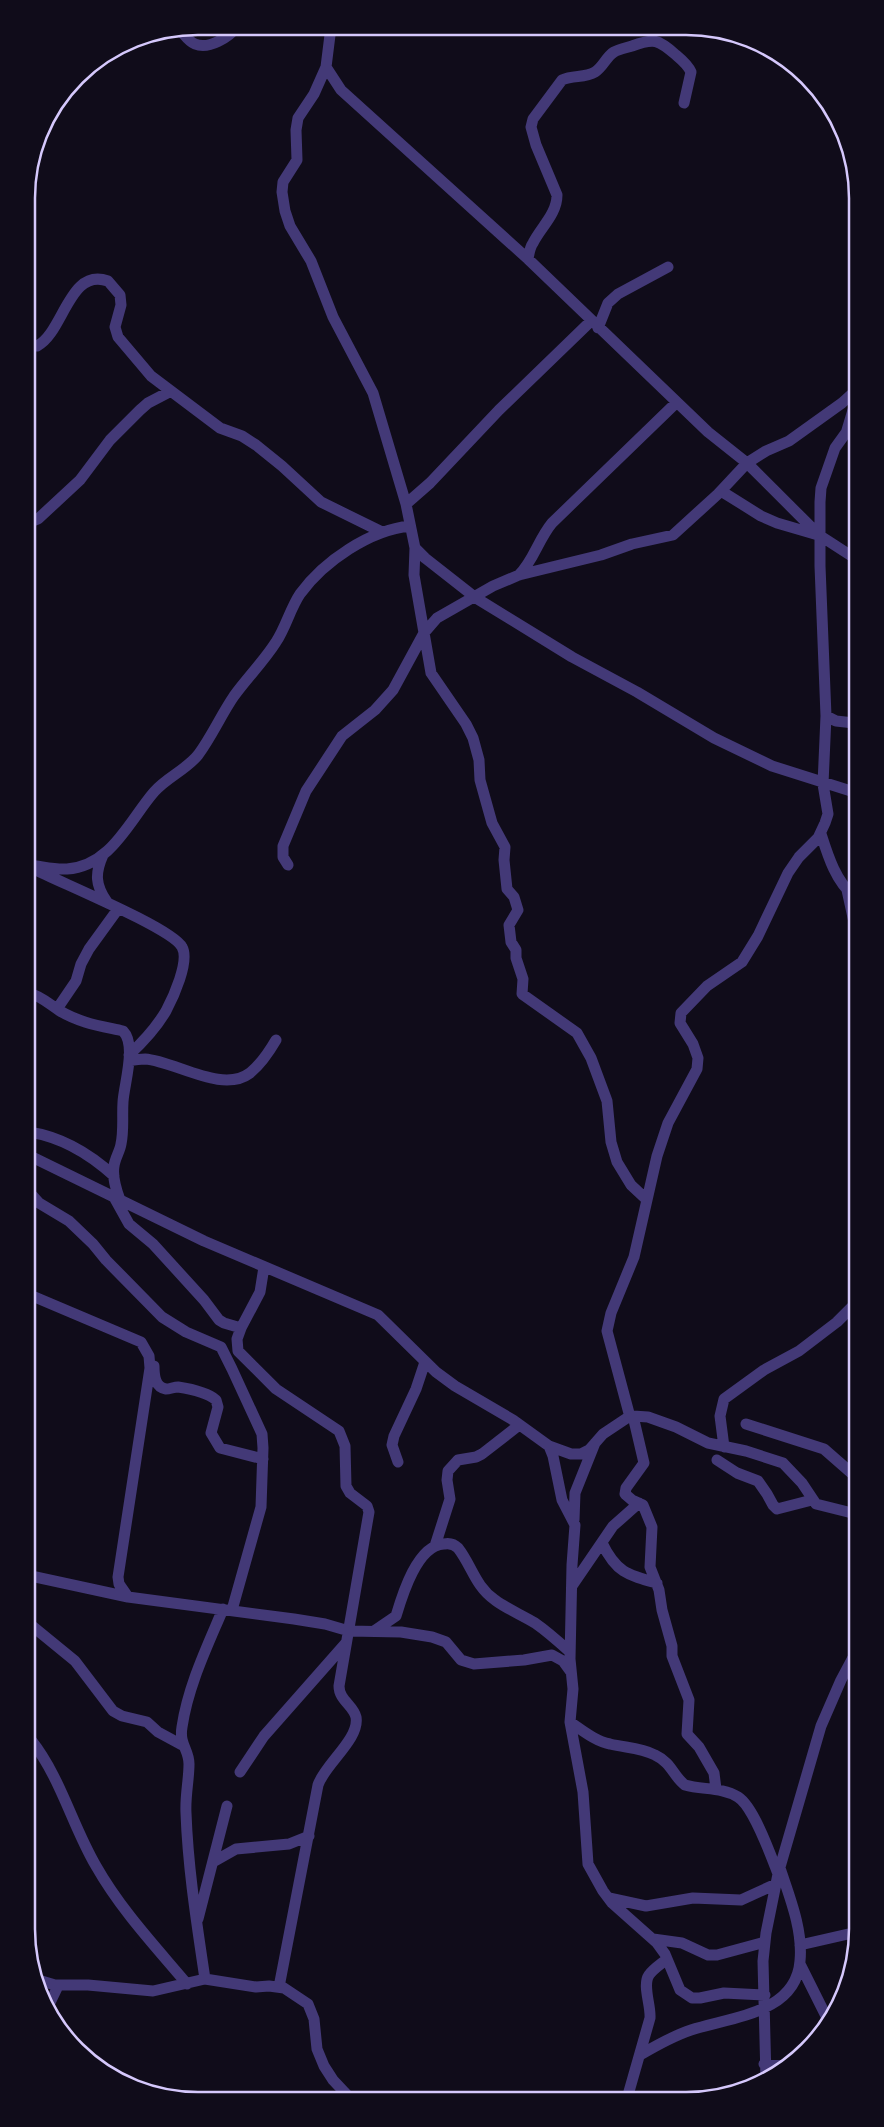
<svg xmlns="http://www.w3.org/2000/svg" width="884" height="2127" font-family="'Fira Sans Condensed',sans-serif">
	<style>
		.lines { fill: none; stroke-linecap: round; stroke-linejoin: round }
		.minor { stroke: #433977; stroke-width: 11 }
		.rim { fill: none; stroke: #d5c8fc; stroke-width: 2.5 }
	</style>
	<rect width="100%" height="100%" fill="#100c1a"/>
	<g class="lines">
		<path class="minor" d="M 331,27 L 326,67 L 341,90 L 528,259 L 708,432 L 747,463 L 819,535 L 853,557
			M 180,30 C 185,35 188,41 195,44 C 209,50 229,37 238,26
			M 326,67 L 314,94 L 298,118 L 296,130 L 297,160 L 283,182 L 282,192 L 285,211 L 290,226 L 311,261 L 333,317 L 373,393 L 406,504 L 415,548 L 414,575 L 431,673 L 466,724 L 473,738 L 479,760 L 480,780 L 492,823 L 505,847 L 504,860 L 507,889 L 514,897 L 518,910 L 509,925 L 511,942 L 516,950 L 516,958 L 523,979 L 522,994 L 577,1033 L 591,1058 L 607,1101 L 611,1142 L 617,1162 L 631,1185 L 646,1199
			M 528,259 C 529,253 530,247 533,243 C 541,227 557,214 557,195 L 536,145 L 531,127 L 533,119 L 562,80 C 573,75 585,78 595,72 C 603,67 606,57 614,52 C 619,49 626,48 632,46 C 654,38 658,39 676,55 C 682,60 688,65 691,72 L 684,103
			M 598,328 L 608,303 L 618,294 L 668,267
			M 27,345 L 37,346 C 64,332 69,267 108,281 L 120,295 L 121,305 L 115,327 L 118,337 L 151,376 L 220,428 L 242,436 L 256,445 L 282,466 L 321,502 L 382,532
			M 847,430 L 853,410
			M 721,491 L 761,516 L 777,523 L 818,535
			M 406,504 L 430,483 L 499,410 L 591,321
			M 28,523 L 38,519 L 80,480 L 110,440 L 140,410 L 148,403 L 171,391
			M 415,548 L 425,558 L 476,598 L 572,657 L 637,692 L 714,738 L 772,766 L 854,792
			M 519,575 C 534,560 538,540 552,523 L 677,402
			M 826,716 L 836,721 L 854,723
			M 821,834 C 828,856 836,882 854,896
			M 103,855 C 95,873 95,885 107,902
			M 29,865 C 41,866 54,870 67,869 C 111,866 129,821 154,792 C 167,777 186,770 198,755 C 212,736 221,715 234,696 C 247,678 264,661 276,642 C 286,627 290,609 300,594 C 324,561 370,530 410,526
			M 288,865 L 283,857 L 283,846 L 306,791 L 342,736 L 375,710 L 393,690 L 424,633 L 437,618 L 493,586 L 519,575 L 601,555 L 632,544 L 673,535 L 718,494 L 747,463 L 766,451 L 789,441 L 842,403 L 853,393
			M 34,869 C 59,882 172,928 182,947 C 190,961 173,998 166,1011 C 156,1028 143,1042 129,1055
			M 847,890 L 854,922
			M 29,993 C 41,996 49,1004 60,1011 C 80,1023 101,1026 123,1031 C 137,1045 124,1084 123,1102 C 122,1116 124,1130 121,1144 C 120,1151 115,1158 114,1166 C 112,1177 116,1189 120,1200
			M 57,1009 L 76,981 L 81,964 L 89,949 L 118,909
			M 129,1061 C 134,1060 140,1059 145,1059 C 175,1061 222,1094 250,1073 C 261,1064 269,1052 276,1040
			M 29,1132 C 62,1137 90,1154 114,1176
			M 30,1156 L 204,1241 L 378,1315 L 436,1372 L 455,1386 L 513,1420 L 549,1446 L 571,1454 L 581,1454 L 589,1450 L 603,1434 L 627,1418 L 633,1416 L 648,1417 L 676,1427 L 708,1443 L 746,1451 L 783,1463 L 802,1483 L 816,1504 L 856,1514
			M 30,1193 L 39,1203 L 69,1221 L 93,1244 L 106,1260 L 162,1317 L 186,1332 L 221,1347 L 232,1369 L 262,1434 L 263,1448 L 261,1507 L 232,1610
			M 114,1197 L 129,1224 L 153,1244 L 204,1300 L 219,1320 L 224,1323 L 241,1328
			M 264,1267 L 260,1292 L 241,1328 L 237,1339 L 238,1351 L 276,1389 L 339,1431 L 345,1446 L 346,1486 L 350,1493 L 367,1506 L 369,1512 L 339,1686 C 339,1700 353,1705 356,1717 C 360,1739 325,1764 318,1785 L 279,1987
			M 30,1295 L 141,1342 L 149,1356 L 150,1368 L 118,1577 L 119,1584 L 128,1597
			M 154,1366 C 154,1376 155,1387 166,1389 C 170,1389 174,1387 178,1387 C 191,1389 207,1392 216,1400 L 218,1407 L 211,1433 L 220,1448 L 263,1459
			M 633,1416 L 644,1463 L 626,1488 L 625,1494 L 632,1500 L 643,1505 L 652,1527 L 650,1567 L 659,1590 L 662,1610 L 672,1646 L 672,1656 L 689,1700 L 687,1734 L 699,1747 L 714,1773 L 716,1789
			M 630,1417 L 607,1331 L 611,1313 L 634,1257 L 657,1156 L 668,1123 L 697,1069 L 698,1058 L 693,1044 L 680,1023 L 681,1013 L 707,986 L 742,962 L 758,936 L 788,873 L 799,857 L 818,838 L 825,823 L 828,814 L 823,784 L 826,716 L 820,566 L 820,502 L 821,488 L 835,448 L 853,423
			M 746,1424 L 824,1449 L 856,1477
			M 549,1446 L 553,1456 L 562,1500 L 575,1525 L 572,1565 L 570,1659 L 573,1689 L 570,1722 L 583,1792 L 588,1864 L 603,1891 L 612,1903 L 657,1943 L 665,1954 L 680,1990 L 692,1998 L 700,1998 L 724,1993 L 765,1995
			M 724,1447 L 720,1416 L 724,1399 L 764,1370 L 799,1351 L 837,1322 L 855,1304
			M 717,1460 L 737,1473 L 758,1481 L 767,1494 L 773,1505 L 777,1509 L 812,1500
			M 398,1462 L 392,1445 L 394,1436 L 416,1389 L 425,1362
			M 574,1520 L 575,1493 L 595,1443
			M 602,1543 C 616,1572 627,1575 657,1583
			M 435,1546 L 450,1499 L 447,1480 L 448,1471 L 458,1460 L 476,1457 L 482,1454 L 518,1426
			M 31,1576 L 128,1597 L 294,1619 L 325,1624 L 349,1631 L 401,1632 L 432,1637 L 446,1642 L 461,1660 L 474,1664 L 524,1660 L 552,1655 L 563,1661 L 571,1672
			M 572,1586 L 613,1526 L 639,1503
			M 31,1625 L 75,1661 L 113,1711 L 122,1716 L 147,1722 L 158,1732 L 182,1745
			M 374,1631 L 396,1616 C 402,1596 417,1545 444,1544 C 449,1543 454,1544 458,1548 C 472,1566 475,1586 495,1600 C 507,1609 522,1615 535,1623 C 548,1632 559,1642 570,1652
			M 570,1722 C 582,1730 595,1741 610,1744 C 626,1748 640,1747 655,1755 C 672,1763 673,1776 685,1785 C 702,1790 722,1787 738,1797 C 754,1807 771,1856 778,1874
			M 31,1740 C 61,1778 72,1825 96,1866 C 121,1910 155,1946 187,1984
			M 240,1772 L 264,1736 L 346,1643
			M 213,1862 L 236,1849 L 289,1844 L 309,1836
			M 609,1898 L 646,1906 L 693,1898 L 741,1900 L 776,1884
			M 198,1919 L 227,1806
			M 653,1939 L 682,1943 L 708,1955 L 717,1955 L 765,1942
			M 800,1945 L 857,1932
			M 800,1964 L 829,2022
			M 35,1979 L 55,1985 L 88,1985 L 153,1991 L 205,1979 L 256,1987 L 269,1986 L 284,1988 L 308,2004 L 314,2019 L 317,2049 L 324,2066 L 333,2080 L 349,2097
			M 205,1979 C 197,1925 188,1869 186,1813 C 185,1796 189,1780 189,1764 C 189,1749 179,1745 182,1727 C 188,1686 207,1647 223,1609
			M 47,2009 L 58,1986
			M 640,2055 C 657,2045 673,2036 691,2030 C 730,2017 796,2014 800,1961 C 803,1930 790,1898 780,1868
			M 764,2064 L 787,2066
			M 766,2079 L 763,1961 L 766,1933 L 778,1874 L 821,1726 L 841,1680 L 857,1650
			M 628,2095 L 650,2018 C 651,2005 642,1985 649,1975 C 653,1969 661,1964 667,1959"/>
	</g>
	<path d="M0 0H884V2127H0ZM198 35H686A163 163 0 0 1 849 198V1929A163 163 0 0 1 686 2092H198A163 163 0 0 1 35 1929V198A163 163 0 0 1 198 35Z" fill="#100c1a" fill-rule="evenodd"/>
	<path class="rim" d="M198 35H686A163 163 0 0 1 849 198V1929A163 163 0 0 1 686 2092H198A163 163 0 0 1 35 1929V198A163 163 0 0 1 198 35Z"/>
</svg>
